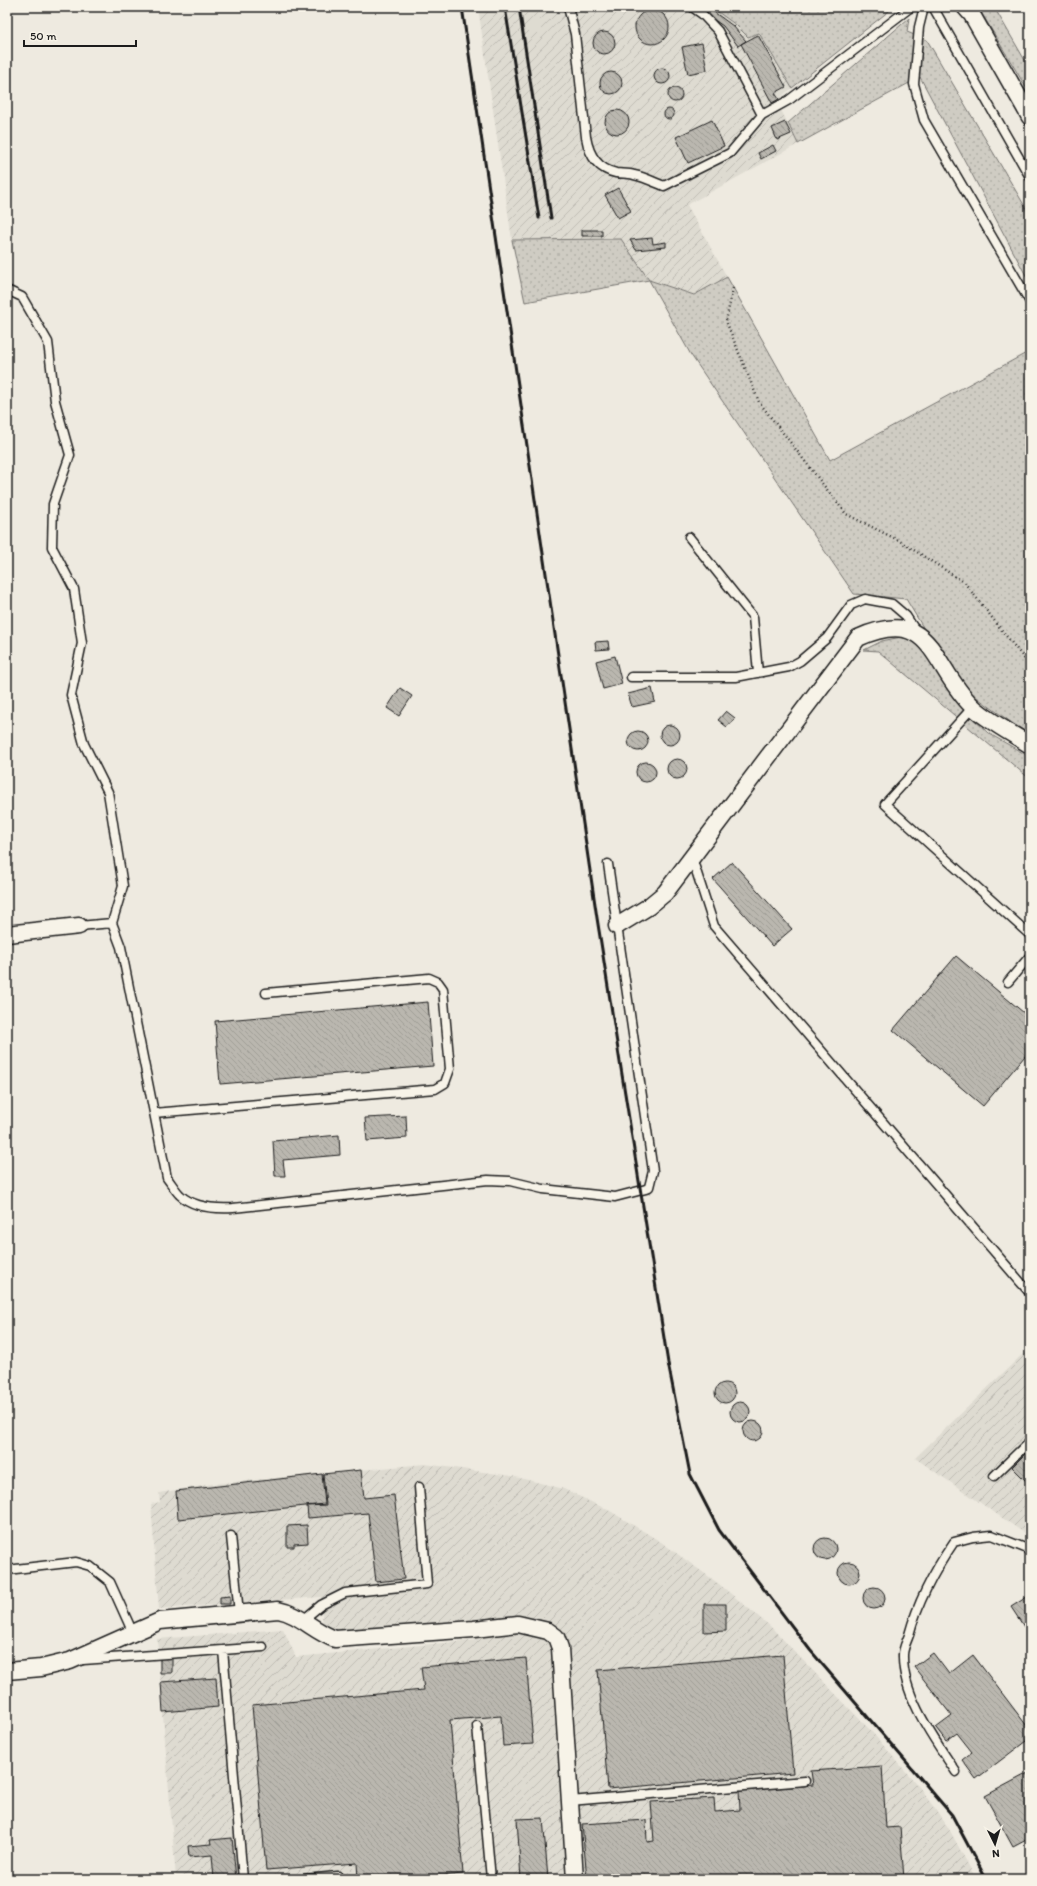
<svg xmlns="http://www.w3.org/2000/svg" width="1037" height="1886" font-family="Itim,sans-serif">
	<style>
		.industrial { fill: url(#industrial-furrows) }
		.green { fill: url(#green-dots); stroke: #767470 }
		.building { fill: url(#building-back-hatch); stroke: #1c1c1c }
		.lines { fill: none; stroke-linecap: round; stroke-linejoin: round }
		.lane-casing { stroke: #1c1c1c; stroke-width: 11 }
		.street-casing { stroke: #1c1c1c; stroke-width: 19 }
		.path { stroke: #1c1c1c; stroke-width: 2.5; stroke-dasharray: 1 3; stroke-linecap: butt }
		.lane { stroke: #f7f3e8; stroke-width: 8 }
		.street { stroke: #f7f3e8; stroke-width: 16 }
		.rail { stroke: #1c1c1c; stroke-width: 3 }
	</style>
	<defs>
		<pattern id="industrial-furrows" width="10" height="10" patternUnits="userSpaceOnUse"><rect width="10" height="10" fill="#dedbd1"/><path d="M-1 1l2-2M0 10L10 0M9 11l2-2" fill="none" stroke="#bebbb3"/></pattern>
		<pattern id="green-dots" width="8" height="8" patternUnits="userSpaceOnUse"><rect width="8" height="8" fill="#cfccc3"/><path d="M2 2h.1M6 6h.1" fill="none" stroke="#b1afa7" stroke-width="1.8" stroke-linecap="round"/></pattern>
		<pattern id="building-back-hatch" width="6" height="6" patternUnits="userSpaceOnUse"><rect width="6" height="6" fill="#bab7af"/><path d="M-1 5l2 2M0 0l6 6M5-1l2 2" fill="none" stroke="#9f9d96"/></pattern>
	</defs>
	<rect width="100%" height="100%" fill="#eeeae0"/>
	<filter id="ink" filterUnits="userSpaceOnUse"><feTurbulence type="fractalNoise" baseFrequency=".025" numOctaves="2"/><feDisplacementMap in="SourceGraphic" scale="8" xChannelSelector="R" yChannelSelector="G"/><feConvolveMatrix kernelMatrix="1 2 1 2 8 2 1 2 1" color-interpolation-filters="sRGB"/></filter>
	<g filter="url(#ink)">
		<path class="industrial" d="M 478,7 L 711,7 L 736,25 L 747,37 L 759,33 L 792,88 L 782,96 L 779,106 L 798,144 L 687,205 L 727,277 L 694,295 L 649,280 L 621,239 L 512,240 Z
			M 1030,1347 L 1030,1537 L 915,1458 Z
			M 425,1464 L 512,1476 L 564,1489 L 610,1511 L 661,1542 L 719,1584 L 770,1626 L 871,1731 L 920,1788 L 948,1827 L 976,1879 L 176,1879 L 157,1639 L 283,1629 L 296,1657 L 475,1640 L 473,1619 L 323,1632 L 321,1597 L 159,1609 L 151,1504 L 160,1502 L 159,1493 L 212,1484 Z"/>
		<path class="green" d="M 711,7 L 894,7 L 792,88 L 759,33 L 748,37 L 736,25 Z
			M 978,7 L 994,7 L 1030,69 L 1030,94 Z
			M 909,18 L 907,32 L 927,40 L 1030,215 L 1030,283 L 920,77 L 798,144 L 788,123 Z
			M 621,239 L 649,280 L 694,295 L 727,277 L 830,460 L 1030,351 L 1030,736 L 972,694 L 930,639 L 906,599 L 854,594 L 691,355 L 649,280 L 525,302 L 512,240 Z
			M 901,637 L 911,639 L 924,648 L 961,707 L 988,733 L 1030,757 L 1030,779 L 878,651 L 864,650 L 882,641 Z"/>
		<path class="building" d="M 703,7 L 707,7 L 733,26 L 746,41 L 738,46 L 723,26 L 700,10 Z
			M635 27a17 17 0 1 1 34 0a17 17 0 1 1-34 0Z
			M593 43a11 11 0 1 1 22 0a11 11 0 1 1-22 0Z
			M 758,35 L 786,87 L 775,93 L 779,99 L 772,103 L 741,44 Z
			M 702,43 L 707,70 L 688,74 L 682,47 Z
			M654 76a8 8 0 1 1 16 0a8 8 0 1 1-16 0Z
			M600 83a11 11 0 1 1 22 0a11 11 0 1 1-22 0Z
			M668 95a7 7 0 1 1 14 0a7 7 0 1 1-14 0Z
			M664 114a5 5 0 1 1 10 0a5 5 0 1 1-10 0Z
			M605 122a12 12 0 1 1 24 0a12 12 0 1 1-24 0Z
			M 712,120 L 724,146 L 688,163 L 676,137 Z
			M 785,122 L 791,134 L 777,140 L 772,128 Z
			M 773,145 L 776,151 L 761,159 L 758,153 Z
			M 618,188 L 631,211 L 618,218 L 605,195 Z
			M 582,230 L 602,230 L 602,236 L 582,236 Z
			M 652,238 L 653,244 L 666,242 L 666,247 L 636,250 L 630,240 Z
			M 608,641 L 609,649 L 596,650 L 595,642 Z
			M 615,656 L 622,684 L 603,689 L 596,661 Z
			M 400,688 L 412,696 L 399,716 L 387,708 Z
			M 652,688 L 655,702 L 632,707 L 628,694 Z
			M 726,711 L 735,718 L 727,727 L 718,720 Z
			M660 735a10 10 0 1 1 20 0a10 10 0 1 1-20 0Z
			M628 741a10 10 0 1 1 20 0a10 10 0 1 1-20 0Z
			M667 769a10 10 0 1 1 20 0a10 10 0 1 1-20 0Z
			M636 772a10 10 0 1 1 20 0a10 10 0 1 1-20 0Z
			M 732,862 L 792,929 L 772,946 L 713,879 Z
			M 956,956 L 1030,1018 L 1030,1050 L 983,1106 L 893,1030 Z
			M 428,1002 L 433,1066 L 220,1084 L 215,1021 Z
			M 406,1116 L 407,1138 L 367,1141 L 365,1118 Z
			M 339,1135 L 340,1155 L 283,1160 L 285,1176 L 275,1176 L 273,1141 Z
			M715 1393a10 10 0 1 1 20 0a10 10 0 1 1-20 0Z
			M730 1412a10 10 0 1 1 20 0a10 10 0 1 1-20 0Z
			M743 1431a10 10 0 1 1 20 0a10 10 0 1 1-20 0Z
			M 1030,1449 L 1030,1485 L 1012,1467 Z
			M 361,1470 L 364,1498 L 394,1495 L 404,1579 L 376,1582 L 368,1513 L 308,1518 L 307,1506 L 326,1505 L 323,1474 Z
			M 322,1474 L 325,1504 L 178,1519 L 176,1491 Z
			M 307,1525 L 308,1543 L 294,1544 L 294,1547 L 287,1547 L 287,1526 Z
			M814 1549a11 11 0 1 1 22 0a11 11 0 1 1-22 0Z
			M838 1573a11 11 0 1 1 22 0a11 11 0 1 1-22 0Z
			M863 1598a11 11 0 1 1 22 0a11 11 0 1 1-22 0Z
			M 1030,1595 L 1030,1636 L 1011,1607 Z
			M 230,1596 L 230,1604 L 220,1604 L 220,1597 Z
			M 704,1604 L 726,1604 L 726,1631 L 704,1632 Z
			M 933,1653 L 949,1674 L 973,1655 L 1030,1730 L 1030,1738 L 976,1779 L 962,1760 L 972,1752 L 957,1733 L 946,1741 L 936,1728 L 952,1716 L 914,1667 Z
			M 783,1655 L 793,1773 L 608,1789 L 598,1670 Z
			M 160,1658 L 172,1658 L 172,1673 L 160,1673 Z
			M 526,1658 L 533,1744 L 503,1746 L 501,1716 L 450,1720 L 463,1874 L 406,1879 L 358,1879 L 357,1863 L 266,1870 L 252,1705 L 424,1690 L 421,1667 Z
			M 216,1678 L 218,1707 L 163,1712 L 161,1682 Z
			M 882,1766 L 886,1828 L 900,1827 L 904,1879 L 587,1879 L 582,1824 L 646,1820 L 647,1842 L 654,1841 L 651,1802 L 714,1798 L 715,1812 L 740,1810 L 739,1791 L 813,1785 L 811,1771 Z
			M 1030,1772 L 1030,1838 L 1013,1847 L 985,1796 Z
			M 543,1818 L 548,1879 L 521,1879 L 517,1819 Z
			M 232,1838 L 236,1879 L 214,1879 L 212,1855 L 189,1857 L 188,1846 L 211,1844 L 210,1840 Z"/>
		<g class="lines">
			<g class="lane-casing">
				<path id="lane" d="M 568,7 L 575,34 L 586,137 C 589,155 597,169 616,173 C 622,174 628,173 634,175 C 644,177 654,182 664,186 L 730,153 L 762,115 L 789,100 L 911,7
					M 692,7 L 702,14 L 718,31 L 762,115
					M 924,7 L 919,27 L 914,84 L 924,120 L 1030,302
					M 933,7 L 1030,177
					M 7,290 L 22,297 L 48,342 L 55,401 L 70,455 L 53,504 L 52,547 L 74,589 L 82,643 L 71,695 L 84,744 L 108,792 L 123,886 L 112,923
					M 689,537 L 753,617 L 758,673
					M 631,677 L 736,677 L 789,667 L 800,661 L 827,638 L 851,605 L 865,599 L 892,604 L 906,616 L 917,633
					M 973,707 L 885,804 L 1030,935
					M 692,858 L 714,926 L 1029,1292
					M 79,926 L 112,923 L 121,947 L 167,1178 C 171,1183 175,1190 180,1195 C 194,1208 215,1209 233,1208 L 488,1180 L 510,1181 L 543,1189 L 615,1197 L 646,1189 L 649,1187 L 653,1171 L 608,864
					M 1008,982 L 1030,956
					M 154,1113 L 435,1089 L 445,1083 L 450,1069 L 443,989 L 438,982 L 429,978 L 266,993
					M 994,1476 L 1030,1441
					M 231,1536 L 239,1613
					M 7,1570 L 76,1562 L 90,1566 L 110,1582 L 133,1633
					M 303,1620 L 321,1605 L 345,1593 L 427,1584 L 419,1487
					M 223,1650 L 243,1879
					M 83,1660 L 263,1647
					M 477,1726 L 491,1879
					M 956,1772 C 935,1740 902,1696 903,1655 C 903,1648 907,1641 909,1635 C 918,1601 934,1571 954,1542 L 973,1537 L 992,1535 L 1030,1550
					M 570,1801 L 805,1781
					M 305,1879 L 338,1876"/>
			</g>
			<g class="street-casing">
				<path id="street" d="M 965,7 L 972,15 L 1030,117
					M 617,926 L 648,907 L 665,893 L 858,638 C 933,604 931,666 972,706 C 985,719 1013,734 1030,745
					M 7,934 L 79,926
					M 7,1671 L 41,1668 L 70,1661 L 160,1621 L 278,1610 C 300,1614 313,1631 335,1639 L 474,1629 L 518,1624 L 548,1631 L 556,1637 L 560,1648 L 575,1879"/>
			</g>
			<path class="path" d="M 733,288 L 726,321 L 759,402 L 846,514 L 898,540 L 964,582 L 1030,666"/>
			<use href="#lane" class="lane"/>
			<use href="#street" class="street"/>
			<path class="rail" d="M 462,7 L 597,918 L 668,1363 L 690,1474 L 719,1530 L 810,1650 L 952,1815 L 986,1879
				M 505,7 L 539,218
				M 519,7 L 551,218"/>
		</g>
	</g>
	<rect width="1037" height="1886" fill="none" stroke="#f7f3e8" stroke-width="24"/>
	<rect x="12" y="12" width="1013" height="1862" fill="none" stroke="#1c1c1c" stroke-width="1.5" filter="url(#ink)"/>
	<g transform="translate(995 1844) rotate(175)" stroke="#f7f3e8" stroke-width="3" paint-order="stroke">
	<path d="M0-3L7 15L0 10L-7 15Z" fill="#1c1c1c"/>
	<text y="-6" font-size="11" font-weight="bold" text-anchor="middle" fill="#1c1c1c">N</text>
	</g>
	<path d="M24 40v6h112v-6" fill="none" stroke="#1c1c1c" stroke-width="2"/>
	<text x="30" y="40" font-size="12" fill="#1c1c1c" stroke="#f7f3e8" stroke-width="3" paint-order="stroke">50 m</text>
</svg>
